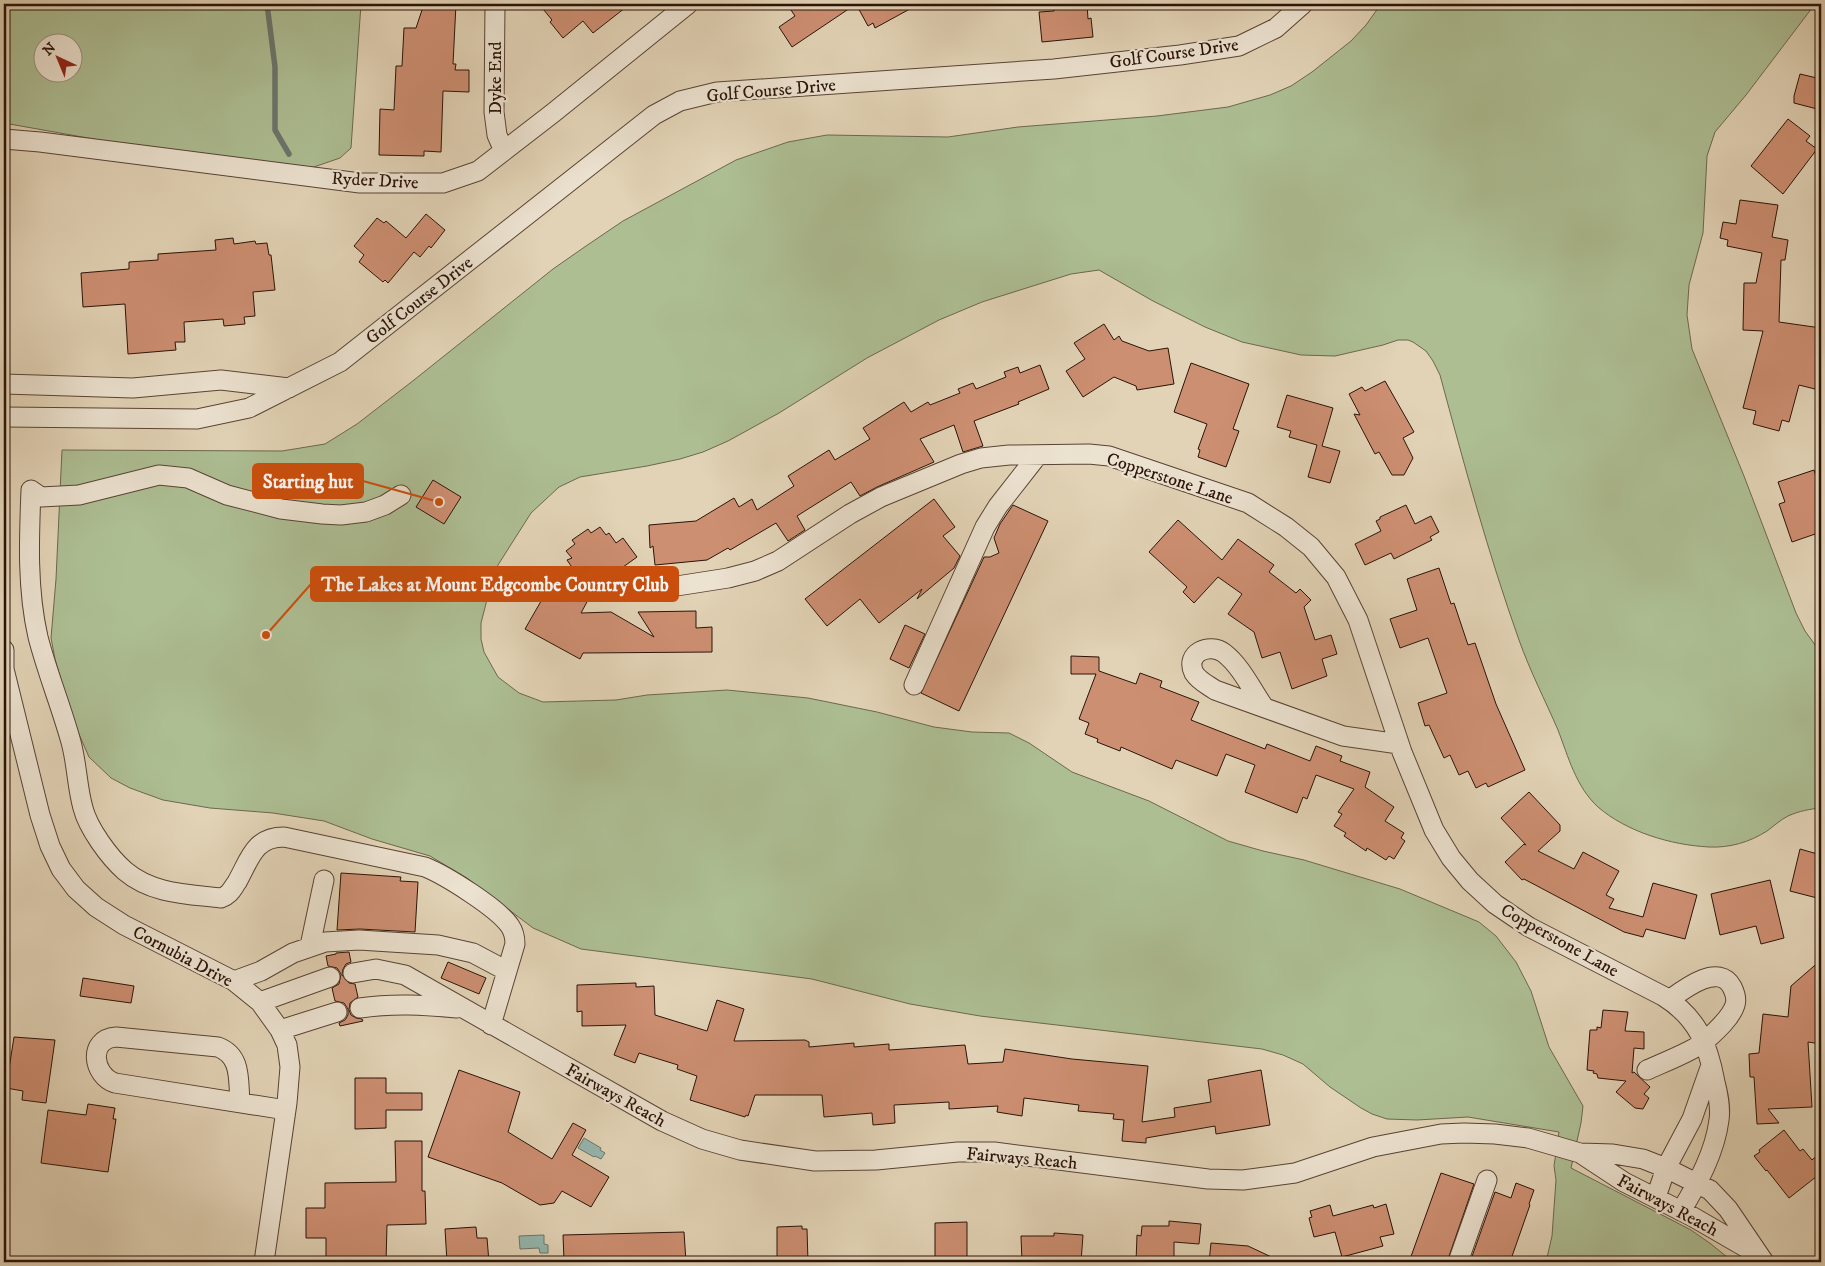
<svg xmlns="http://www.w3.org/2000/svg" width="1825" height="1266" font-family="'IM FELL DW Pica',serif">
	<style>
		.green { fill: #adbe93; stroke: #6c684e; fill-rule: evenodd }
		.water { fill: #95b8af; stroke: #6b766d }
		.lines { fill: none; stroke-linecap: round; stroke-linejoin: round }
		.stream { stroke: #6b766d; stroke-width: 5.5 }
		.building { fill: #cd8f72; stroke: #2b1309 }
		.minor-casing { stroke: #594334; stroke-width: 21 }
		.minor { stroke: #ece2d0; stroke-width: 19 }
		.labels { text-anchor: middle; stroke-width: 4.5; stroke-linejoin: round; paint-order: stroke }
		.street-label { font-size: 18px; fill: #2b1309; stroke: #ece2d0 }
		.leader { fill: none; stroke: #cc4e0c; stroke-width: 2 }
		.callout-dot { fill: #cc4e0c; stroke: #ece2d0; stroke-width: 2 }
		.callout { fill: #cc4e0c; stroke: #cc4e0c; stroke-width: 2 }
		.callout-label { font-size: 19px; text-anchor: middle; font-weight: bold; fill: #fff }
	</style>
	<rect width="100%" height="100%" fill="#e2d3b6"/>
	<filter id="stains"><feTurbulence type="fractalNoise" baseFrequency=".004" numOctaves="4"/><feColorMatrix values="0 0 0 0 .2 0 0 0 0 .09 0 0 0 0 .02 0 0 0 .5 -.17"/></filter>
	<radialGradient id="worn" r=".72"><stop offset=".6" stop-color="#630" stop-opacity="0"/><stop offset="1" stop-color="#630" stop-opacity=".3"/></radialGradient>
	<path class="green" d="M 4,4 L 361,4 L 351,148 L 340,158 L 308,169 L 99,140 L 4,123 ZM 42,42 L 72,42 L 72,72 L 42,72 Z
		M 1381,4 L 1815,4 L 1746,95 L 1715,132 L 1707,156 L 1703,233 L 1689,285 L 1687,315 L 1692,349 L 1744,476 L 1796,613 L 1805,631 L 1821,653 L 1821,808 C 1810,809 1799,811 1788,816 C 1780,820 1774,826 1767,831 C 1750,842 1730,848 1709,847 C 1671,845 1627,832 1598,807 C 1576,787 1568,756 1558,730 C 1545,700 1530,671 1519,640 C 1488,553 1464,464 1440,375 L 1433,361 L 1426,351 L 1413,342 L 1408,340 L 1398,340 L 1383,345 L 1335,356 L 1301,355 L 1242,342 L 1205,327 L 1153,301 L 1099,270 L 1071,274 L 982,302 L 939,320 L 867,358 L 779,413 L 728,441 L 703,452 L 680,459 L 647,466 L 580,477 L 559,487 L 531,513 L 498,565 L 492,580 L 481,623 L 481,639 L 484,652 L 498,677 L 519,693 L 543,702 L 616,700 L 647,695 L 727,690 L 808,698 L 877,712 L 934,727 L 972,732 L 1009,733 L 1029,743 L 1072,772 L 1149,801 L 1228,841 L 1263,851 L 1304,860 L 1400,889 L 1479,922 L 1496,936 L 1516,962 L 1531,991 L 1549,1047 L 1583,1106 L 1581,1123 L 1571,1168 L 1691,1230 L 1711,1244 L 1733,1262 L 1546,1262 L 1552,1236 L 1556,1180 L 1554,1166 L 1559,1132 L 1468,1117 L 1417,1120 L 1387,1119 L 1372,1114 L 1361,1108 L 1330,1087 L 1303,1064 L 1283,1055 L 1262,1049 L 980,1016 L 910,1004 L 812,979 L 581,949 L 533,928 L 467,878 L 430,856 L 372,839 L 324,821 L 273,813 L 210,808 L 163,800 L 130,788 L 111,778 L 89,757 L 71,716 L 55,659 L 51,638 L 56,579 L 62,450 L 282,451 L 325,444 L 357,424 L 414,380 L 553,269 L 586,246 L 623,221 L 736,160 L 788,142 L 827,135 L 948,137 L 1018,127 L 1157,116 L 1228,107 L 1270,95 L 1291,86 L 1312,72 L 1351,41 L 1366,25 Z"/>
	<path class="water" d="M 584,1138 L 601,1148 L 600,1150 L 605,1153 L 601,1159 L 595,1156 L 594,1157 L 578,1148 Z
		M 544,1235 L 544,1244 L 548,1245 L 548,1253 L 540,1253 L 539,1248 L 520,1249 L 519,1236 Z"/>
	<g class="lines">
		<path class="stream" d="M 267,4 L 275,67 L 275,130 L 289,154"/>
	</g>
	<path class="building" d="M 424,4 L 456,4 L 453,64 L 456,64 L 455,70 L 469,70 L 469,92 L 443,91 L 441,152 L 424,151 L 424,156 L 379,155 L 380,109 L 394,110 L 396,66 L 402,66 L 404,28 L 416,28 Z
		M 539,4 L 630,4 L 593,33 L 583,21 L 563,38 L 550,22 L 552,20 Z
		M 787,4 L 919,4 L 875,28 L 873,23 L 868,26 L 856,4 L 792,47 L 779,27 L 795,16 Z
		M 1053,4 L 1087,4 L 1088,19 L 1091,18 L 1093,37 L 1042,42 L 1039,12 L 1054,11 Z
		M 1800,74 L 1821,79 L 1821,110 L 1794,103 L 1794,96 Z
		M 1788,119 L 1810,136 L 1806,141 L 1817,149 L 1783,194 L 1751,166 Z
		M 1740,200 L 1778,205 L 1772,237 L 1788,240 L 1785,260 L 1781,260 L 1779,322 L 1821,328 L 1821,381 L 1819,390 L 1799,385 L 1789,422 L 1782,420 L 1779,431 L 1753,424 L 1756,411 L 1743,408 L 1763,331 L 1743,330 L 1744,283 L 1756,283 L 1762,253 L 1727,246 L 1728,240 L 1720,238 L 1723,222 L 1736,224 Z
		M 426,214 L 445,230 L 431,248 L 429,246 L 420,257 L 414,252 L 388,283 L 385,280 L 383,282 L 359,262 L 364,255 L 354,246 L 377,218 L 384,223 L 386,221 L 406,238 Z
		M 233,238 L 234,244 L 255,241 L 256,244 L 267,243 L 269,255 L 271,255 L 275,290 L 253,292 L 255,316 L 244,317 L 245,324 L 224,326 L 223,319 L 184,322 L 185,342 L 175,342 L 176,350 L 128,354 L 125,304 L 83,307 L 81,273 L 129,269 L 129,262 L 158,260 L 158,254 L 216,250 L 215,240 Z
		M 1104,324 L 1114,340 L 1119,336 L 1122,341 L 1149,351 L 1168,348 L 1174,384 L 1137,390 L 1136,386 L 1114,377 L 1083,397 L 1066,371 L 1085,359 L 1074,343 Z
		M 1191,363 L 1249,384 L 1233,429 L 1239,431 L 1226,467 L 1198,457 L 1200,450 L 1198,449 L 1207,424 L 1174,412 Z
		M 1040,365 L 1049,389 L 1018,402 L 1019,404 L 974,421 L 983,446 L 963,452 L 954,425 L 920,439 L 934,462 L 877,487 L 860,496 L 851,482 L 797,516 L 805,530 L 788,541 L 776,523 L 730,550 L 728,548 L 707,560 L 655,565 L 653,546 L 650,548 L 649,525 L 696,521 L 734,498 L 739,507 L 752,499 L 757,510 L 794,486 L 788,476 L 829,450 L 835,460 L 870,439 L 863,428 L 904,402 L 911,412 L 928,402 L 930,405 L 960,393 L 958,389 L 973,383 L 976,389 L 1006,377 L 1004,372 L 1018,367 L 1020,373 Z
		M 1385,381 L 1414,432 L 1403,438 L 1413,458 L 1404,475 L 1392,475 L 1379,452 L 1375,454 L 1354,414 L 1360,415 L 1349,394 L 1362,387 L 1365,391 Z
		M 1287,395 L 1333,408 L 1322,446 L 1340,451 L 1330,483 L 1308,477 L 1317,445 L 1289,437 L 1291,431 L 1277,427 Z
		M 1814,470 L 1821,492 L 1821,532 L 1792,542 L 1779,504 L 1785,502 L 1778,482 Z
		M 433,480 L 461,497 L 444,524 L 416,507 Z
		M 934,499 L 955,527 L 943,536 L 960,556 L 954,568 L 917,599 L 922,589 L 879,623 L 860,599 L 827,626 L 805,599 Z
		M 1013,505 L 1048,521 L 959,711 L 921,693 L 984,557 L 990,557 L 999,553 L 994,538 L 1000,524 Z
		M 1406,505 L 1415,524 L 1431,516 L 1439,532 L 1430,537 L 1432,540 L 1394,559 L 1391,553 L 1365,565 L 1355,544 L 1381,531 L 1376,521 L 1380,519 L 1380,517 Z
		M 1178,520 L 1222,560 L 1238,539 L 1274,565 L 1269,572 L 1296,593 L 1300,589 L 1311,600 L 1304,607 L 1315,640 L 1331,635 L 1337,654 L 1322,659 L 1327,676 L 1292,689 L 1280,652 L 1262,658 L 1254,632 L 1228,614 L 1242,594 L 1218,577 L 1194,603 L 1183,592 L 1187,587 L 1149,552 Z
		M 600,527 L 606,535 L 609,533 L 616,543 L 623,538 L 637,557 L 612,575 L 607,567 L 604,573 L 575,592 L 588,600 L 581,613 L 611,612 L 654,637 L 638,612 L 696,611 L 696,628 L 712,627 L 712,652 L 583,653 L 580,659 L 525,629 L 548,589 L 565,599 L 578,576 L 567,560 L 572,558 L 566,551 L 575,544 L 572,540 L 588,529 L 591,533 Z
		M 1439,568 L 1451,604 L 1454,603 L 1468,645 L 1475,643 L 1496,704 L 1525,770 L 1488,787 L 1486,783 L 1476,788 L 1468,771 L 1459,775 L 1450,755 L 1444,758 L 1429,725 L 1425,726 L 1418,703 L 1447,693 L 1428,638 L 1400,648 L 1390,619 L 1417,610 L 1407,579 Z
		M 905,625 L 925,634 L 909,668 L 890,659 Z
		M 1071,656 L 1099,657 L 1099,671 L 1136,684 L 1140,673 L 1162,681 L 1160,687 L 1199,702 L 1191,720 L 1265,749 L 1267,744 L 1310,761 L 1316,746 L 1342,756 L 1340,761 L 1370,772 L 1365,787 L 1394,807 L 1385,821 L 1404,833 L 1401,838 L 1405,841 L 1394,859 L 1389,856 L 1386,860 L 1367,848 L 1366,851 L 1344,836 L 1346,833 L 1334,826 L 1342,814 L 1338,812 L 1354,789 L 1316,775 L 1307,799 L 1303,797 L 1297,813 L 1245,792 L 1255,765 L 1226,754 L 1217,776 L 1176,760 L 1172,769 L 1121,747 L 1120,751 L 1097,742 L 1098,739 L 1085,734 L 1089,723 L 1079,719 L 1096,674 L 1071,674 Z
		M 1529,792 L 1560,825 L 1560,831 L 1538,851 L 1574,869 L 1583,852 L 1619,871 L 1606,895 L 1614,899 L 1609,908 L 1643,917 L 1653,883 L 1697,895 L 1685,939 L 1646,929 L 1643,937 L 1624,932 L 1524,879 L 1522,880 L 1505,862 L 1524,844 L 1526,845 L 1501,818 Z
		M 1800,849 L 1821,855 L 1821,899 L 1790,891 Z
		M 341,873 L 401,877 L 400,881 L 418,882 L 415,932 L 360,929 L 337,930 Z
		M 1770,880 L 1784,938 L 1761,944 L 1756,926 L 1720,935 L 1711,894 Z
		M 349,952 L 351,962 L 346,964 L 343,969 L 342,975 L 349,983 L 355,984 L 358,997 L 350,1003 L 349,1010 L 351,1015 L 356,1018 L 362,1019 L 363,1021 L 340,1026 L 339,1023 L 345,1020 L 348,1015 L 348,1009 L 344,1003 L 335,1001 L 332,988 L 339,984 L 341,974 L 337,968 L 328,966 L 326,956 L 336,954 L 336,953 Z
		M 1821,960 L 1821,1044 L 1808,1042 L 1812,1107 L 1768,1109 L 1779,1123 L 1757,1124 L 1754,1077 L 1750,1077 L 1749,1054 L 1759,1053 L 1763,1014 L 1788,1017 L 1791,986 Z
		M 448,962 L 486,978 L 479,994 L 441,978 Z
		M 83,978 L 134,986 L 131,1003 L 80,996 Z
		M 636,983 L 636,987 L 654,986 L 655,1015 L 707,1031 L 717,1000 L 744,1009 L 734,1041 L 805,1040 L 809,1042 L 809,1047 L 854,1043 L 854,1047 L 889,1044 L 889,1050 L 965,1045 L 968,1064 L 1003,1062 L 1005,1049 L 1072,1059 L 1148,1066 L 1142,1122 L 1175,1117 L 1174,1108 L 1211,1102 L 1208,1080 L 1261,1070 L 1270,1125 L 1216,1134 L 1215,1126 L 1146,1138 L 1146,1143 L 1122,1141 L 1124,1120 L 1113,1119 L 1114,1114 L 1078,1111 L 1079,1105 L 1024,1098 L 1022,1116 L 997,1112 L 998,1106 L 949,1109 L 949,1102 L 894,1105 L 895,1123 L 873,1125 L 872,1113 L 824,1117 L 822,1095 L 755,1095 L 748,1116 L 746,1115 L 745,1117 L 690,1100 L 697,1076 L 677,1069 L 678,1065 L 639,1053 L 635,1063 L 614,1055 L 626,1025 L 582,1026 L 582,1011 L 577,1012 L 577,985 Z
		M 1603,1010 L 1628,1012 L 1625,1031 L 1644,1032 L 1644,1049 L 1634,1048 L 1632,1073 L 1634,1072 L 1650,1087 L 1644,1094 L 1649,1098 L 1643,1109 L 1635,1108 L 1616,1092 L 1626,1081 L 1598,1078 L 1597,1074 L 1593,1073 L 1594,1071 L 1587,1070 L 1590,1030 L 1597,1030 L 1597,1027 L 1601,1028 Z
		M 14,1037 L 55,1040 L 46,1103 L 22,1100 L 23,1091 L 6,1088 Z
		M 459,1070 L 520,1092 L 508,1132 L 552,1159 L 573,1123 L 586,1130 L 572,1155 L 609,1177 L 591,1207 L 562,1191 L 554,1203 L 540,1205 L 502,1183 L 428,1157 Z
		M 355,1078 L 386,1078 L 386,1093 L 422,1093 L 422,1110 L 386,1110 L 386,1128 L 355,1129 Z
		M 88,1104 L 115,1108 L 113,1119 L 116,1119 L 108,1172 L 41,1163 L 48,1110 L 86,1115 Z
		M 1784,1130 L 1800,1151 L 1803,1149 L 1812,1160 L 1821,1152 L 1821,1173 L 1789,1198 L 1767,1170 L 1766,1171 L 1754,1156 L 1760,1152 L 1759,1150 Z
		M 395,1141 L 422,1141 L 422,1191 L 425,1191 L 426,1224 L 387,1225 L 386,1262 L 326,1262 L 326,1238 L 306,1238 L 306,1208 L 325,1208 L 325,1183 L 396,1182 Z
		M 1441,1173 L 1474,1184 L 1447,1262 L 1409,1262 Z
		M 1516,1183 L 1534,1190 L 1529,1204 L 1530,1205 L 1510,1262 L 1470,1262 L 1495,1192 L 1511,1198 Z
		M 1386,1204 L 1394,1234 L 1380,1237 L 1383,1246 L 1342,1257 L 1335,1232 L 1314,1237 L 1309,1218 L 1312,1217 L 1310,1211 L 1330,1205 L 1333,1216 L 1373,1205 L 1374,1208 Z
		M 1169,1221 L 1201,1224 L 1199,1244 L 1174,1242 L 1174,1262 L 1136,1262 L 1137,1235 L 1141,1236 L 1142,1226 L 1169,1226 Z
		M 967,1222 L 967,1262 L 935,1262 L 935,1223 Z
		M 802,1226 L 802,1229 L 807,1229 L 808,1262 L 777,1262 L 777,1227 Z
		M 476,1227 L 477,1238 L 487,1238 L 489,1262 L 447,1262 L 445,1229 Z
		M 684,1232 L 686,1262 L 664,1262 L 663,1258 L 564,1260 L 563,1235 Z
		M 1054,1233 L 1083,1235 L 1081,1262 L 1022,1262 L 1021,1236 L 1054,1236 Z
		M 1211,1243 L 1248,1246 L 1282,1262 L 1209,1262 Z"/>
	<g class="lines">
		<g class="minor-casing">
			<path id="minor" d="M 495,4 L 494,112 L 497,135 L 504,151
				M 4,139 L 40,142 L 360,183 L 443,183 L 478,171 L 553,113 L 688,4
				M 4,384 L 133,388 L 221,380 L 289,388
				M 4,417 L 197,419 L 249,408 L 340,362 L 654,115 L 680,101 L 717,92 L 1054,69 L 1180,55 L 1239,46 L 1276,28 L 1303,4
				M 31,490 C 29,539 27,589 38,637 C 47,672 61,706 71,742 C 77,764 77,787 83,808 C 88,828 109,857 125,871 C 152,894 187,894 221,898 C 230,895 232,889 237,882 C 250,859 254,837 284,837 L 425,867 C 445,875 498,908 510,926 C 514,932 515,937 515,944 L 491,1025
				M 31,490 L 41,497 L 79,495 L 159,475 L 188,478 L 227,495 L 281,509 L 322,514 L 341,515 L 366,512 L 385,505 L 401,495
				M 617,591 L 664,588 L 728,578 L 755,571 L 778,561 L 850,514 L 881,497 L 961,464 L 981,458 L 1009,455 L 1089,454 L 1109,456 L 1248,503 L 1286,527 L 1311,547 L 1336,577 L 1358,620 L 1402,752 L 1434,830 L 1451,858 L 1470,881 L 1495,904 L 1529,927 L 1663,996 C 1697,1017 1708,1044 1715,1082 C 1718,1094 1721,1107 1719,1120 C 1715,1152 1698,1183 1681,1211
				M 4,650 L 4,670
				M 4,669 L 40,815 L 50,846 L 61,869 L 76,889 L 96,907 L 124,925 L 234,981 L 260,1002 L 280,1030 L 287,1045 L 290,1067 L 287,1103 L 264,1262
				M 914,685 L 985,527 L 998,506 L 1038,455
				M 1264,707 C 1252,690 1241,666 1224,653 C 1210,642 1184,653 1194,673 C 1199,681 1208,685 1215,690 L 1343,736 L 1399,744
				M 310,946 L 324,880
				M 353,973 L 376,969 L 405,975 L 662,1121 L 702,1139 L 740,1150 L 815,1161 L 876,1160 L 958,1152 L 994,1152 L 1208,1179 L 1243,1180 L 1295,1173 L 1373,1147 L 1441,1134 L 1464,1133 L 1495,1134 L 1528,1138 L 1580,1153 L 1613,1154 L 1643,1159 L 1666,1168 L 1710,1190 L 1728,1209 L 1764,1262
				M 234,981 L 261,971 L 293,953 L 325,942 L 359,940 L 438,945 L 473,953 L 507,971
				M 260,1002 L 330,977
				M 360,1008 C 393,1003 424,1005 457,1008
				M 280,1030 L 337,1012
				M 1647,1070 C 1660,1064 1696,1050 1705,1041 C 1715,1032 1731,1018 1735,1005 C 1737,999 1735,993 1732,987 C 1719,962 1684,989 1669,1000
				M 240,1102 C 238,1080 242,1056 218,1047 L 116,1037 C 87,1039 93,1076 115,1083 L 286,1110
				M 1580,1153 L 1624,1182 L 1693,1217 L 1757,1254
				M 1656,1197 L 1666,1168 L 1692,1119 L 1711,1065
				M 1458,1262 L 1487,1180"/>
		</g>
		<use href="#minor" class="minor"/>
	</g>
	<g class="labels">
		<g class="street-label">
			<text transform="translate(1174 53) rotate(-8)" y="6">Golf Course Drive</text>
			<text transform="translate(495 78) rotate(-90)" y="6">Dyke End</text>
			<text transform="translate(771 90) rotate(-5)" y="6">Golf Course Drive</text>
			<text transform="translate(375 180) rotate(3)" y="6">Ryder Drive</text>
			<text transform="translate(419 300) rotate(-38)" y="6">Golf Course Drive</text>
			<text transform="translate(1170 478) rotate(18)" y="6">Copperstone Lane</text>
			<text transform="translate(1560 940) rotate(29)" y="6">Copperstone Lane</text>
			<text transform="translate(183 956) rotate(28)" y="6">Cornubia Drive</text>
			<text transform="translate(616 1095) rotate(29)" y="6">Fairways Reach</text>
			<text transform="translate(1022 1158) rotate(5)" y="6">Fairways Reach</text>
			<text transform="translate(1668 1205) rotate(28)" y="6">Fairways Reach</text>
		</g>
	</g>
	<path class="leader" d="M439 502L363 481M266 635L311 584"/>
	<g class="callout-dot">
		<circle cx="439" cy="502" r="5"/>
		<circle cx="266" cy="635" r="5"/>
	</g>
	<g class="callout">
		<rect x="253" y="464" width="110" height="34" rx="5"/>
		<rect x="311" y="567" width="367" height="34" rx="5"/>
	</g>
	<g class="callout-label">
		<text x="308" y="488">Starting hut</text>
		<text x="495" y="591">The Lakes at Mount Edgcombe Country Club</text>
	</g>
	<rect width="1825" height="1266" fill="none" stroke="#e2d3b6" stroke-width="20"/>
	<rect x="5" y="5" width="1815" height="1256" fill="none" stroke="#2b1309" stroke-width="2.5"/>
	<rect x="10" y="10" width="1805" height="1246" fill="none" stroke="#2b1309"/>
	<g transform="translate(58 58) rotate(316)"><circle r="24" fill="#ece2d0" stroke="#9f8f80"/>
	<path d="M0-4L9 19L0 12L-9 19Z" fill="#8f2418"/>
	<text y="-8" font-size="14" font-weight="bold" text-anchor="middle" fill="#2b1309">N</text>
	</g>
	<rect width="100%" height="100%" filter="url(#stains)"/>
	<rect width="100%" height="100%" fill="url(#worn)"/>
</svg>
